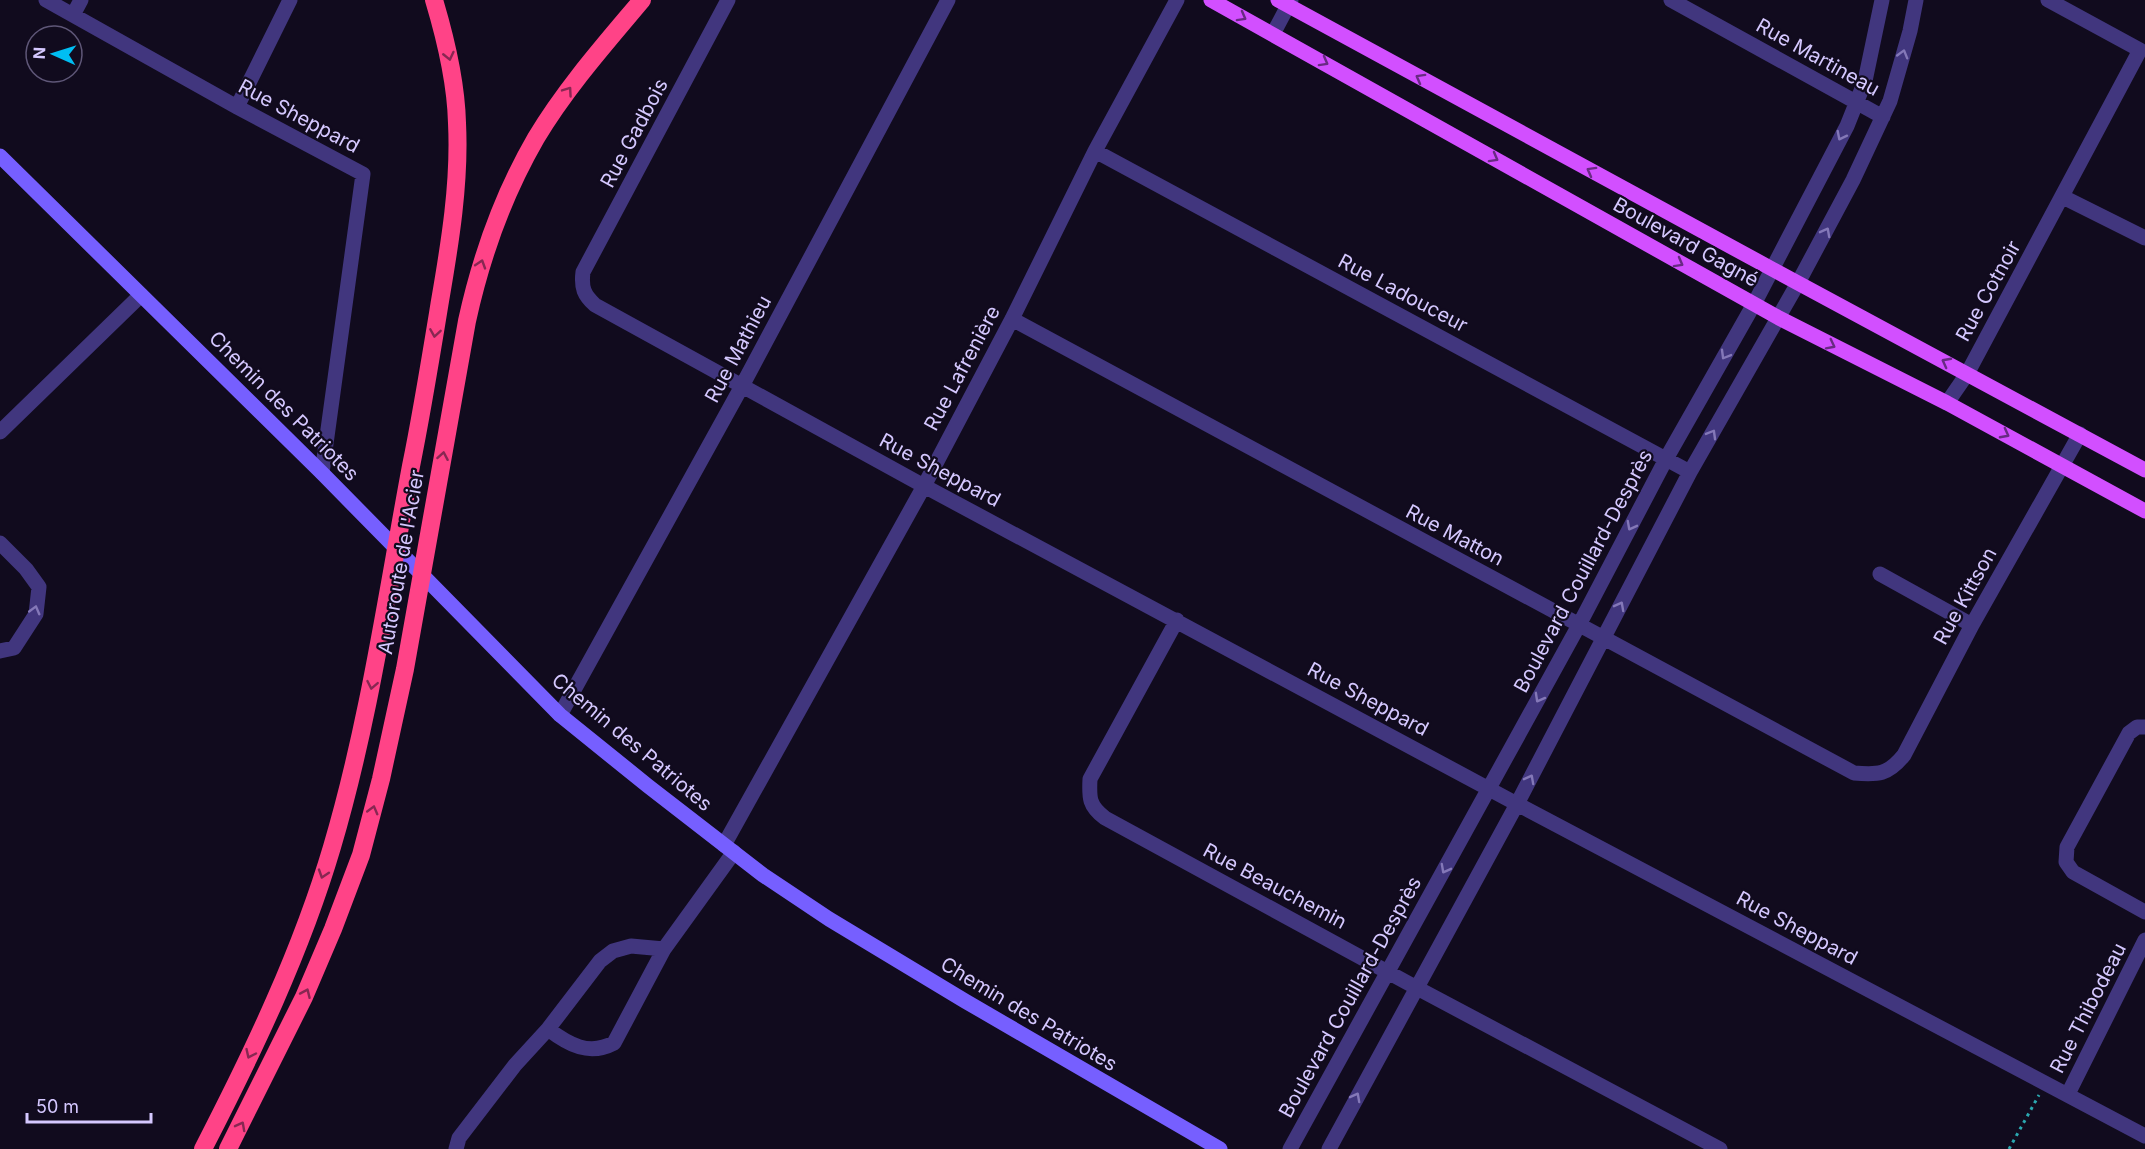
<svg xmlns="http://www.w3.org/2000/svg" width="2145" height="1149" font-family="Inter,sans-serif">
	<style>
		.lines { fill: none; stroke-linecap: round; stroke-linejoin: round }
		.path { stroke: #2ba8b0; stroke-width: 3; stroke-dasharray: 3 4.5; stroke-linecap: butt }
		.street { stroke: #41367e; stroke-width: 15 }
		.secondary { stroke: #765fff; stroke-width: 15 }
		.primary { stroke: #d24fff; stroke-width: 15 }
		.highway { stroke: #ff4387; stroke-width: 18 }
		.oneway { stroke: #682a83 }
		.oneway2 { stroke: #8478b8 }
		.oneway3 { stroke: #882752 }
		.labels { text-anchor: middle; stroke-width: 4.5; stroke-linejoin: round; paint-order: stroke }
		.street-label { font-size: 20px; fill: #d5c8ff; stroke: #110b1e }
	</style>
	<rect width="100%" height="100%" fill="#110b1e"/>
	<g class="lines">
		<path class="path" d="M 2009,1149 L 2039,1095"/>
		<path class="street" d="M 46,0 L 237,107 L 363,174 L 322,473
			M 728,0 L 583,272 C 581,288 584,295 595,305 L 924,486 L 1517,804 L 2145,1136
			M 1671,0 L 1883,117
			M 73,15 L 81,0
			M 1273,34 L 1291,0
			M 237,107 L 290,0
			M 1095,151 L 1690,472
			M 2063,197 L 2145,238
			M 1012,319 L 1854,773 C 1878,775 1888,775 1904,755 L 1972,625 L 2080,434
			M 1947,403 L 1967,374 L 2140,50 L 2048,0
			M 0,432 L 141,295
			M 0,543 L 26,569 L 39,587 L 36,614 L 14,648 L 0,651
			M 1880,574 L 1972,625
			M 1177,620 L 1090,779 C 1089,798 1089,806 1105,818 L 1417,988 L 1720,1149
			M 560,715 L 742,386 L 948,0
			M 2145,727 L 2137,727 L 2129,733 L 2067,847 L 2066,862 L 2073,872 L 2145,912
			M 724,845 L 924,486 L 1012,319 L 1095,151 L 1177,0
			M 548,1029 C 569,1045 589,1056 614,1043 L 664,949
			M 2068,1094 L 2145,940
			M 456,1149 L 459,1138 L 515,1065 L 548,1029 L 600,961 L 613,951 L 631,946 L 664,949 L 734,852
			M 1290,1149 L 1579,625 L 1666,459 L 1754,304 L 1847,126 L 1865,81 L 1882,0
			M 1329,1149 L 1517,804 L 1690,472 L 1798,283 L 1853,180 L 1890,101 L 1910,31 L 1916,0"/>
		<path class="secondary" d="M 0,156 L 322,473 L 560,715 L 648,786 L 763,875 L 829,919 L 965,1001 L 1220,1149"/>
		<path class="primary" d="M 1211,0 L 1779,318 L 1947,403 L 2145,511
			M 1278,0 L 1772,269 L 2145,470"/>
		<path class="highway" d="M 203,1149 C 253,1052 301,952 332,847 C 369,722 387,594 411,466 C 422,412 431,356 440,301 C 450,243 460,182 457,123 C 456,81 446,40 434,0
			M 228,1149 L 304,997 L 333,929 L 361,855 L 381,779 L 405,669 L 467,321 C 481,257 503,195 536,138 C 566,88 605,44 642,0"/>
	</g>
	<defs><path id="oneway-chevron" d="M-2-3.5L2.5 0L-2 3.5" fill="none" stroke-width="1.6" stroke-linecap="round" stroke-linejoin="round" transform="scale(1.5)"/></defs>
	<g class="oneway">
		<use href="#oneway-chevron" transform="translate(1242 17) rotate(29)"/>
		<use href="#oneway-chevron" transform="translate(1324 62) rotate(29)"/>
		<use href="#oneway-chevron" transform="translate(1420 78) rotate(-151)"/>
		<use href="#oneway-chevron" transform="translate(1494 158) rotate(29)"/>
		<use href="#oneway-chevron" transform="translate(1591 171) rotate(-151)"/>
		<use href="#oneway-chevron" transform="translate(1679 263) rotate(29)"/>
		<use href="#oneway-chevron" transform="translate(1831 345) rotate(27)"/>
		<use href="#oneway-chevron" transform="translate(1946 362) rotate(-152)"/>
		<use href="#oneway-chevron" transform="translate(2005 434) rotate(28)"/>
	</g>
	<g class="oneway2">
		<use href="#oneway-chevron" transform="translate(1903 54) rotate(-74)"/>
		<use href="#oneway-chevron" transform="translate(1841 136) rotate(117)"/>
		<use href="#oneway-chevron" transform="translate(1826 232) rotate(-62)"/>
		<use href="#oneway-chevron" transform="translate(1725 355) rotate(120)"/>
		<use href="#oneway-chevron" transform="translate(1712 434) rotate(-60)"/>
		<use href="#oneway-chevron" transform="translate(1631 526) rotate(118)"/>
		<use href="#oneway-chevron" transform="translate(1620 606) rotate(-62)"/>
		<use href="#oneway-chevron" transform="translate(35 610) rotate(-75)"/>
		<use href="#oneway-chevron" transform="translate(1539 698) rotate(119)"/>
		<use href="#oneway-chevron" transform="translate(1530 779) rotate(-62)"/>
		<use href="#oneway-chevron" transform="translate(1445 869) rotate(118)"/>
		<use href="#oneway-chevron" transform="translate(1356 1097) rotate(-62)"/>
	</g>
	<g class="oneway3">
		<use href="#oneway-chevron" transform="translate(449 56) rotate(77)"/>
		<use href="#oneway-chevron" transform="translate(568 91) rotate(-55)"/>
		<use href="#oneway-chevron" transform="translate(481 264) rotate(-72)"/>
		<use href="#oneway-chevron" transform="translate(435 333) rotate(99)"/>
		<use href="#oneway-chevron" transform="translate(443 456) rotate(-80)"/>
		<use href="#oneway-chevron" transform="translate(372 685) rotate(101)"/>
		<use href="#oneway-chevron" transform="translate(373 810) rotate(-75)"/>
		<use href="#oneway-chevron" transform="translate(323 874) rotate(108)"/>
		<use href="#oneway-chevron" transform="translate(306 993) rotate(-66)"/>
		<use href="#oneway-chevron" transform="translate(250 1054) rotate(115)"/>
		<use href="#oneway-chevron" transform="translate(241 1126) rotate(-62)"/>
	</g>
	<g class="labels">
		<g class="street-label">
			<text transform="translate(1818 57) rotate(29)" y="7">Rue Martineau</text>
			<text transform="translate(299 116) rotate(28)" y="7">Rue Sheppard</text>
			<text transform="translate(634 133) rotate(-62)" y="7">Rue Gadbois</text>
			<text transform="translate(1686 242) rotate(29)" y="7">Boulevard Gagné</text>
			<text transform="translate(1988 291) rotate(-61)" y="7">Rue Cotnoir</text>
			<text transform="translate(1403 293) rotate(28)" y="7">Rue Ladouceur</text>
			<text transform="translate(738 349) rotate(-62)" y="7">Rue Mathieu</text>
			<text transform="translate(962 368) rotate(-62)" y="7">Rue Lafrenière</text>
			<text transform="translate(284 406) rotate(45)" y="7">Chemin des Patriotes</text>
			<text transform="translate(940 470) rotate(28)" y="7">Rue Sheppard</text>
			<text transform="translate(1455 535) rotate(28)" y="7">Rue Matton</text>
			<text transform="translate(401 562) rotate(-80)" y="7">Autoroute de l'Acier</text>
			<text transform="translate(1583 571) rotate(-62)" y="7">Boulevard Couillard-Desprès</text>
			<text transform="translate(1965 596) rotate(-61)" y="7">Rue Kittson</text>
			<text transform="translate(1368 699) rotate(28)" y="7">Rue Sheppard</text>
			<text transform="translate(632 742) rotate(40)" y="7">Chemin des Patriotes</text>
			<text transform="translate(1275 886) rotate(28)" y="7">Rue Beauchemin</text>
			<text transform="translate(1797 928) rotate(28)" y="7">Rue Sheppard</text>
			<text transform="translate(1350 997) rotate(-61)" y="7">Boulevard Couillard-Desprès</text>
			<text transform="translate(2088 1008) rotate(-63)" y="7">Rue Thibodeau</text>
			<text transform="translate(1029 1014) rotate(31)" y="7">Chemin des Patriotes</text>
		</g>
	</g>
	<g transform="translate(54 54) rotate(273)"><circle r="28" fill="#110b1e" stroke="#5f5778" stroke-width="1.5"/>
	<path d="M0-4.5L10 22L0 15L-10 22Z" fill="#00bef3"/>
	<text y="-9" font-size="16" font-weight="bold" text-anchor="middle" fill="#d5c8ff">N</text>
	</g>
	<path d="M27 1113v9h124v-9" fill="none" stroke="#d5c8ff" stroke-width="3"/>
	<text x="36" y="1113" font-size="18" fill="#d5c8ff" stroke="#110b1e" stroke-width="4.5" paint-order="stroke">50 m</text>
</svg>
